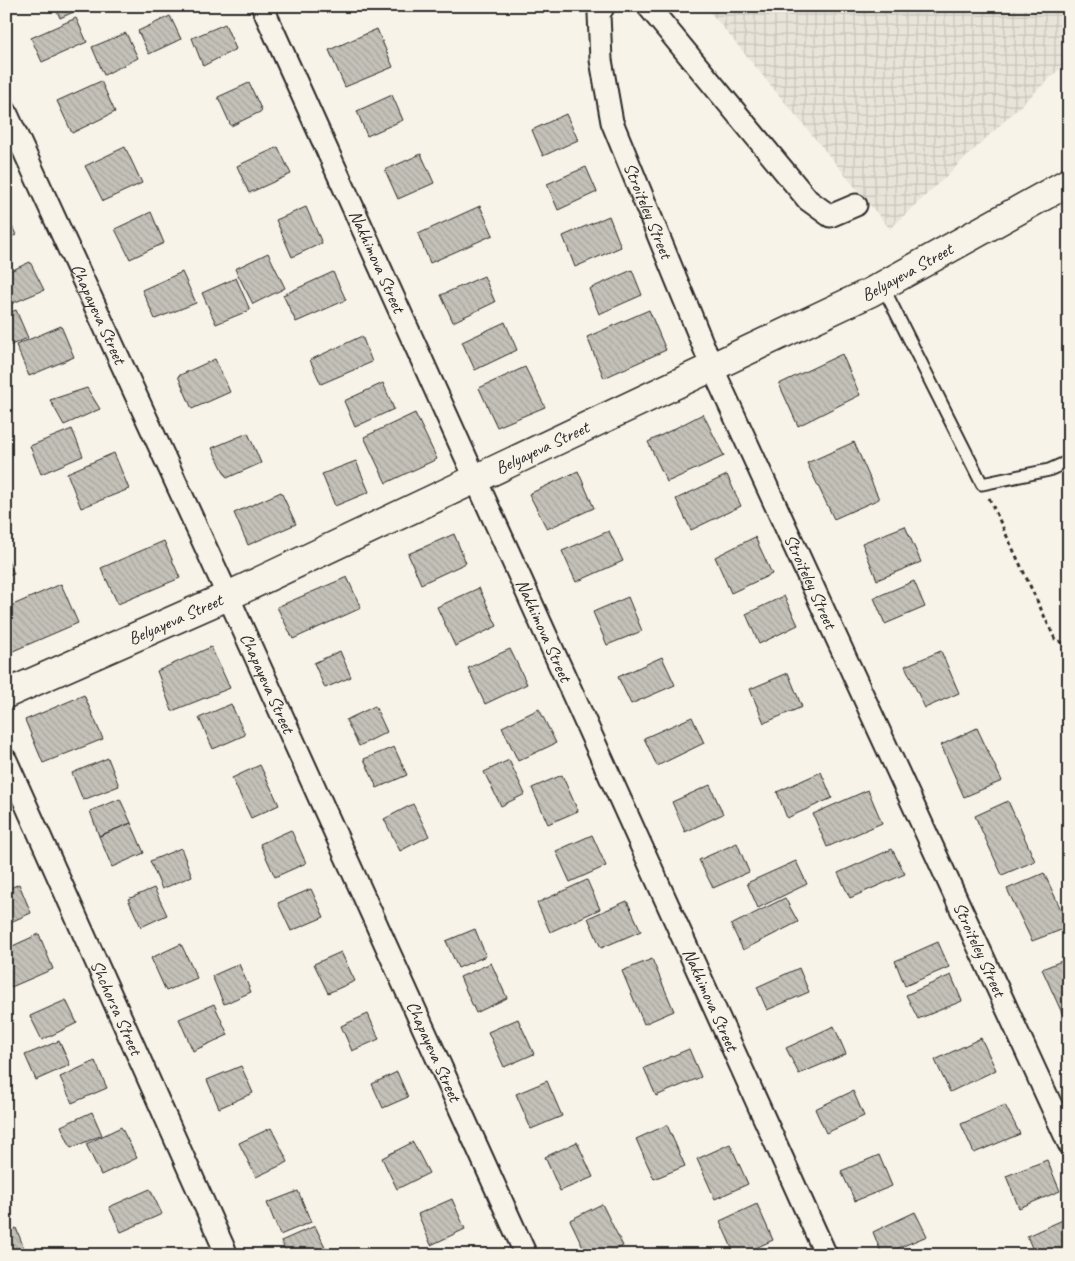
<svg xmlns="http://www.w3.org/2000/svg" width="1075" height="1261" font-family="Caveat,sans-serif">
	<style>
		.industrial { fill: url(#industrial-grid) }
		.building { fill: url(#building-back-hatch); stroke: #2b2b2b }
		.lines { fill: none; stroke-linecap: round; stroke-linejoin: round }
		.service-casing { stroke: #2b2b2b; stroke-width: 15 }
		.minor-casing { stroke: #2b2b2b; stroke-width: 25 }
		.secondary-casing { stroke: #2b2b2b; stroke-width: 31 }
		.path { stroke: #2b2b2b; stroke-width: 3; stroke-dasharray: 4 4; stroke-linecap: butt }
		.service { stroke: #f7f3e8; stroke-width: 11 }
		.minor { stroke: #f7f3e8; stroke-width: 21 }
		.secondary { stroke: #f7f3e8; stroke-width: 28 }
		.labels { text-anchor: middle; stroke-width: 4; stroke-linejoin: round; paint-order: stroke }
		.street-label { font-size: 18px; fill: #2b2b2b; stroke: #f7f3e8 }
	</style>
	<defs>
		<pattern id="industrial-grid" width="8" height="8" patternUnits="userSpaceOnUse" patternTransform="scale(1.25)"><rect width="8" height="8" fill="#e8e4da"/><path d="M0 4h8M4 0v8" fill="none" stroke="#c7c4bb"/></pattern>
		<pattern id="building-back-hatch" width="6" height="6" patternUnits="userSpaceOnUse" patternTransform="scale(1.25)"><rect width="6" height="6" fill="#c4c1b9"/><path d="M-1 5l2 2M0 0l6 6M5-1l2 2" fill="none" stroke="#a9a69f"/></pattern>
	</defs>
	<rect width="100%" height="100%" fill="#f7f3e8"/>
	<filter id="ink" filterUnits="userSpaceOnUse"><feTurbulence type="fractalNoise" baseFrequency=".02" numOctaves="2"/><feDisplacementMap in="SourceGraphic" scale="10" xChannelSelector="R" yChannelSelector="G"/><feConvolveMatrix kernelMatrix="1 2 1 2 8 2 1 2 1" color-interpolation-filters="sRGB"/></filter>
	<g filter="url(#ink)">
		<path class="industrial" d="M 705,6 L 1069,6 L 1069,60 L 890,229 Z"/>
		<path class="building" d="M 55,6 L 87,6 L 60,18 Z
			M 309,6 L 324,6 L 311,12 Z
			M 170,16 L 181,39 L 149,54 L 138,31 Z
			M 76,18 L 87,42 L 42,62 L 31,38 Z
			M 225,24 L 236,49 L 203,66 L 192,38 Z
			M 377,29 L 393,67 L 345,87 L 329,50 Z
			M 126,33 L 138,58 L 104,75 L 92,47 Z
			M 101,81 L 115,112 L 72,133 L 57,101 Z
			M 249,83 L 262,111 L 231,126 L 218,97 Z
			M 392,95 L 403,120 L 367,136 L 357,111 Z
			M 566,114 L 578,140 L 543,156 L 532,130 Z
			M 125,147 L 142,183 L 103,201 L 85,166 Z
			M 278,147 L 291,174 L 249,193 L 237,166 Z
			M 421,154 L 434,183 L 398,199 L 385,170 Z
			M 586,167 L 597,192 L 558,210 L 547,184 Z
			M 480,206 L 493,235 L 430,263 L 418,234 Z
			M 306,207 L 322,243 L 292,257 L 276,220 Z
			M 151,212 L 164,243 L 130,259 L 115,229 Z
			M 6,213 L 16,235 L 6,239 Z
			M 609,216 L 621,247 L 575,267 L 563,236 Z
			M 268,253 L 285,288 L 253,304 L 235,269 Z
			M 30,262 L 44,290 L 6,306 L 6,273 Z
			M 632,270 L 642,295 L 599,314 L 589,289 Z
			M 182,272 L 196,303 L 155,319 L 142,290 Z
			M 333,272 L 346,300 L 296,322 L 283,295 Z
			M 484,276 L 495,302 L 453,322 L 441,295 Z
			M 236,278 L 250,310 L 216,324 L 202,293 Z
			M 16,310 L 28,338 L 6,347 L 6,314 Z
			M 649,310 L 666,350 L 604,378 L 587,337 Z
			M 505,322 L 517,350 L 475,370 L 462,342 Z
			M 61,326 L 74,357 L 29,376 L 16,345 Z
			M 362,336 L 372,362 L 321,384 L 310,360 Z
			M 842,354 L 860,395 L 798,426 L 779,384 Z
			M 215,359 L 230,392 L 192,409 L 178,376 Z
			M 525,367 L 545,407 L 497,427 L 479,388 Z
			M 383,383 L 394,409 L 355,427 L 344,401 Z
			M 87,388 L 100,409 L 64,425 L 50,400 Z
			M 415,413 L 437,459 L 386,483 L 364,437 Z
			M 703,414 L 724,456 L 667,482 L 648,442 Z
			M 72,429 L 83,456 L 41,474 L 30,446 Z
			M 248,433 L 261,463 L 227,478 L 212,448 Z
			M 854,442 L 879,499 L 834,519 L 807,463 Z
			M 114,453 L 129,489 L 81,508 L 67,473 Z
			M 356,461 L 369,492 L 335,506 L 322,474 Z
			M 578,471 L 594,508 L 547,529 L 529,494 Z
			M 727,475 L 741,506 L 691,530 L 676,499 Z
			M 281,492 L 296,524 L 248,545 L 234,513 Z
			M 905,526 L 921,562 L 877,580 L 862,543 Z
			M 609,531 L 623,561 L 576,582 L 562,551 Z
			M 454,534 L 466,563 L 421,584 L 408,554 Z
			M 755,537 L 772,574 L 731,593 L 715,557 Z
			M 164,541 L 180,578 L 118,604 L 101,568 Z
			M 6,556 L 14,574 L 6,577 Z
			M 347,577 L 361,608 L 293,639 L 277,607 Z
			M 914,581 L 925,607 L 885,624 L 874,598 Z
			M 61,584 L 78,623 L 6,654 L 6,608 Z
			M 479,588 L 497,626 L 455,646 L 437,607 Z
			M 784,596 L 798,625 L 759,644 L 746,614 Z
			M 628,597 L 642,631 L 607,645 L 593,612 Z
			M 211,647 L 230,688 L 172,711 L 157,671 Z
			M 510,649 L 527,684 L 485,704 L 468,668 Z
			M 340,651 L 351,677 L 325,688 L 314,663 Z
			M 941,651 L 959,693 L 925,708 L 905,666 Z
			M 662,657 L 675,685 L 631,704 L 618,677 Z
			M 788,673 L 802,707 L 764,723 L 750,689 Z
			M 84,695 L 103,739 L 43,763 L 25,720 Z
			M 231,704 L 245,735 L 213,749 L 199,718 Z
			M 375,706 L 387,732 L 359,746 L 346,720 Z
			M 539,709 L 556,743 L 518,761 L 502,727 Z
			M 692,717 L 704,743 L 657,766 L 644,738 Z
			M 977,728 L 1002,781 L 964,797 L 941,745 Z
			M 394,747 L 407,775 L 377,788 L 364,759 Z
			M 108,758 L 119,786 L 83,800 L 72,773 Z
			M 509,760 L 525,794 L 501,806 L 484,772 Z
			M 260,765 L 279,805 L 251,818 L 232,778 Z
			M 821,772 L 832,798 L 787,818 L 777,792 Z
			M 562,775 L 578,811 L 548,824 L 532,788 Z
			M 710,785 L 723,814 L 685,832 L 672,802 Z
			M 868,790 L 882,823 L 827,847 L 813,814 Z
			M 120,799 L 131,823 L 99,836 L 90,811 Z
			M 1008,801 L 1035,861 L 1002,875 L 975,816 Z
			M 413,804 L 429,836 L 400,851 L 384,819 Z
			M 131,823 L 144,853 L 112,867 L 99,836 Z
			M 291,830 L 306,863 L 275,877 L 260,844 Z
			M 592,835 L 606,866 L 570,882 L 556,851 Z
			M 737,843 L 749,872 L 713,888 L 699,860 Z
			M 181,848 L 192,876 L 162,889 L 150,861 Z
			M 892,849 L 905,874 L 850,898 L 838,873 Z
			M 796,861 L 807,884 L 758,908 L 747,883 Z
			M 1044,873 L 1069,927 L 1032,941 L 1007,889 Z
			M 587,880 L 600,909 L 550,932 L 537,903 Z
			M 19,884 L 31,913 L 6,924 L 6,890 Z
			M 154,888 L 167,915 L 141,927 L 128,899 Z
			M 311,889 L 324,917 L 291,931 L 278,903 Z
			M 785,898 L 798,922 L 743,950 L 731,925 Z
			M 627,901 L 641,931 L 601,948 L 588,918 Z
			M 475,929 L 486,956 L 458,968 L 446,941 Z
			M 39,934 L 53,969 L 9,988 L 6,981 L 6,949 Z
			M 938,942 L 949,967 L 905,986 L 895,961 Z
			M 181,944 L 197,978 L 166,991 L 151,958 Z
			M 341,952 L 355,981 L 328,993 L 314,964 Z
			M 1069,958 L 1069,1023 L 1067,1024 L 1042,969 Z
			M 652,959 L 674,1011 L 644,1024 L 622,971 Z
			M 491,963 L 507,998 L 476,1013 L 460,977 Z
			M 239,964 L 251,992 L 224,1004 L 212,976 Z
			M 799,968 L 809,992 L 767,1010 L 757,987 Z
			M 951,975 L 962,1001 L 918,1019 L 906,995 Z
			M 66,1000 L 77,1023 L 42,1040 L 30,1016 Z
			M 214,1004 L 228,1035 L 193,1051 L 179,1019 Z
			M 368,1014 L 379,1039 L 352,1051 L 341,1026 Z
			M 518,1019 L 534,1054 L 504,1067 L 488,1032 Z
			M 834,1026 L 846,1054 L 799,1074 L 786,1048 Z
			M 981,1038 L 996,1070 L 950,1092 L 935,1060 Z
			M 59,1041 L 70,1065 L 36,1080 L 25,1055 Z
			M 689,1049 L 701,1077 L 656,1096 L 644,1068 Z
			M 95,1061 L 107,1088 L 72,1103 L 60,1077 Z
			M 241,1066 L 253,1093 L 219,1108 L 207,1080 Z
			M 397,1072 L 408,1097 L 383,1108 L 372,1084 Z
			M 547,1081 L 562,1116 L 531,1129 L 516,1094 Z
			M 853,1091 L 864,1116 L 826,1133 L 815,1109 Z
			M 1005,1105 L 1020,1134 L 974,1153 L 961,1124 Z
			M 92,1112 L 102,1135 L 71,1148 L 61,1126 Z
			M 667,1125 L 685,1166 L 654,1179 L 636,1139 Z
			M 121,1127 L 137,1158 L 101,1175 L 86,1144 Z
			M 271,1128 L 288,1162 L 256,1177 L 239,1143 Z
			M 413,1142 L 429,1173 L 397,1189 L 382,1158 Z
			M 577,1142 L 593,1177 L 560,1191 L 545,1157 Z
			M 730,1144 L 748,1184 L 715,1199 L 697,1159 Z
			M 879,1155 L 892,1186 L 855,1201 L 841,1171 Z
			M 1047,1160 L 1060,1191 L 1019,1208 L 1006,1176 Z
			M 150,1189 L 162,1214 L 121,1232 L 109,1207 Z
			M 298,1191 L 311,1222 L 280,1235 L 267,1203 Z
			M 452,1199 L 465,1229 L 431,1245 L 418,1214 Z
			M 602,1204 L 623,1246 L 605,1255 L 587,1255 L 570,1220 Z
			M 757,1204 L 773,1240 L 741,1255 L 735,1255 L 720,1221 Z
			M 915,1212 L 927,1236 L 882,1255 L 873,1232 Z
			M 1065,1219 L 1069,1230 L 1069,1249 L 1055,1255 L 1035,1255 L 1027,1236 Z
			M 315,1226 L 328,1253 L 288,1255 L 281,1241 Z
			M 16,1228 L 26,1253 L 6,1255 L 6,1233 Z
			M 179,1249 L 181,1255 L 165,1255 Z"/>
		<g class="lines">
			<g class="service-casing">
				<path id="service" d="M 882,285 L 982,484 L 1049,470 L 1069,461"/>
			</g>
			<g class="minor-casing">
				<g id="minor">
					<path id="s1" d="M 262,6 L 826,1255"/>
					<path id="s2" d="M 604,6 L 599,14 L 601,60 L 612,122 L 712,367 L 1069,1144"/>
					<path d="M 648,6 L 808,200 L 830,216 L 856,205"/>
					<path id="s3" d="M 6,112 L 228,596 L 526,1255"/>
					<path id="s4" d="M 6,760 L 227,1255"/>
				</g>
			</g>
			<g class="secondary-casing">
				<g id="secondary">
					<path id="s5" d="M 6,694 L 228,596 L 871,292 L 1069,182"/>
				</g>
			</g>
			<path class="path" d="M 989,498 L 1055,639 L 1069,646"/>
			<use href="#service" class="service"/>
			<use href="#minor" class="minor"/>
			<use href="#secondary" class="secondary"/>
		</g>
	</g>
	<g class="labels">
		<g class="street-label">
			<text dy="6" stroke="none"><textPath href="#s2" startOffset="214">Stroiteley Street</textPath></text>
			<text dy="6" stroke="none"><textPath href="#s1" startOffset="280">Nakhimova Street</textPath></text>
			<text dy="6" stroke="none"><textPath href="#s5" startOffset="995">Belyayeva Street</textPath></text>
			<text dy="6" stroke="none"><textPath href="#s3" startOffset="222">Chapayeva Street</textPath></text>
			<text dy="6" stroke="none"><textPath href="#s5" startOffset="590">Belyayeva Street</textPath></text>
			<text dy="6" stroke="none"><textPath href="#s2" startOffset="619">Stroiteley Street</textPath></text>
			<text dy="6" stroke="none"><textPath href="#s5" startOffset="185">Belyayeva Street</textPath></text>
			<text dy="6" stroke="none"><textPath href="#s1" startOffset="685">Nakhimova Street</textPath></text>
			<text dy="6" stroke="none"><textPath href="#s3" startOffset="628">Chapayeva Street</textPath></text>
			<text dy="6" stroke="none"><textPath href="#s2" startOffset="1024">Stroiteley Street</textPath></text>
			<text dy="6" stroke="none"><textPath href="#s1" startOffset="1090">Nakhimova Street</textPath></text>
			<text dy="6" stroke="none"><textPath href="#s4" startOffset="271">Shchorsa Street</textPath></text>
			<text dy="6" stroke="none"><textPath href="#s3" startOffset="1032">Chapayeva Street</textPath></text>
		</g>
	</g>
	<rect width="1075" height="1261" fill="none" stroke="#f7f3e8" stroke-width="25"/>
	<rect x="12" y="12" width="1050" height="1236" fill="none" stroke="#2b2b2b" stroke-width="2" filter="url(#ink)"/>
</svg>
